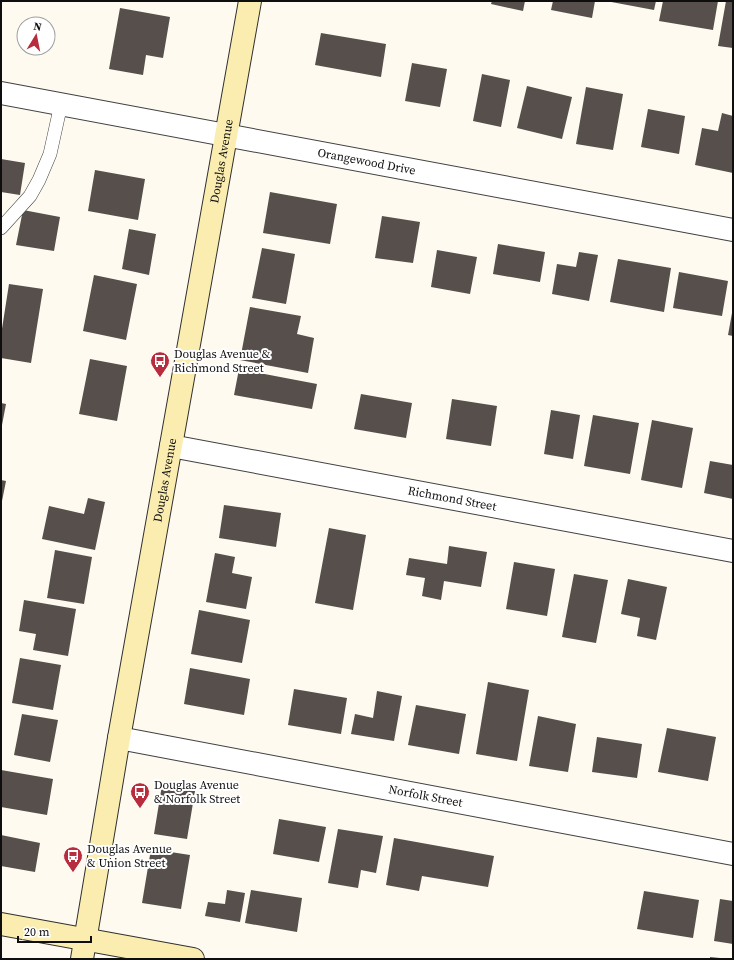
<svg xmlns="http://www.w3.org/2000/svg" width="734" height="960" font-family="'Source Serif 4',serif">
	<style>
		.building { fill: #564f4b }
		.lines { fill: none; stroke-linecap: round; stroke-linejoin: round }
		.lane-casing { stroke: #414141; stroke-width: 14 }
		.street-casing { stroke: #414141; stroke-width: 24 }
		.secondary-casing { stroke: #303030; stroke-width: 24 }
		.lane { stroke: #fff; stroke-width: 13 }
		.street { stroke: #fff; stroke-width: 22 }
		.secondary { stroke: #faedaf; stroke-width: 22 }
		.labels { text-anchor: middle; stroke-width: 4; stroke-linejoin: round; paint-order: stroke }
		.street-label { font-size: 12px; fill: #0e0e0e; stroke: #fff }
		.poi-label { font-size: 12px; fill: #0e0e0e; stroke: #fff; text-anchor: start }
	</style>
	<rect width="100%" height="100%" fill="#fefaf0"/>
	<path class="building" d="M 492,1 L 525,1 L 523,11 L 491,4 Z
		M 553,1 L 595,1 L 592,18 L 551,10 Z
		M 606,1 L 656,1 L 654,10 Z
		M 663,1 L 718,1 L 713,30 L 659,21 Z
		M 726,1 L 733,1 L 733,48 L 718,46 Z
		M 120,8 L 170,17 L 163,58 L 146,55 L 143,75 L 109,69 Z
		M 321,33 L 386,44 L 381,77 L 315,65 Z
		M 412,63 L 447,69 L 440,107 L 405,101 Z
		M 482,74 L 510,80 L 501,127 L 473,121 Z
		M 527,86 L 572,97 L 562,139 L 517,128 Z
		M 586,87 L 623,94 L 613,150 L 576,144 Z
		M 648,109 L 685,116 L 679,154 L 641,147 Z
		M 722,113 L 733,116 L 733,173 L 695,165 L 702,128 L 718,131 Z
		M 1,159 L 25,163 L 20,195 L 1,192 Z
		M 95,170 L 145,179 L 138,220 L 88,211 Z
		M 270,192 L 337,204 L 330,244 L 263,233 Z
		M 23,210 L 60,217 L 54,251 L 16,245 Z
		M 382,216 L 420,222 L 413,263 L 375,258 Z
		M 129,229 L 156,234 L 149,275 L 122,269 Z
		M 498,244 L 545,252 L 540,282 L 493,274 Z
		M 262,248 L 295,254 L 286,304 L 252,298 Z
		M 437,250 L 477,257 L 470,294 L 431,287 Z
		M 579,252 L 598,255 L 589,301 L 552,294 L 557,264 L 576,267 Z
		M 618,259 L 671,268 L 664,312 L 610,302 Z
		M 679,272 L 728,281 L 722,316 L 673,308 Z
		M 94,275 L 137,284 L 126,340 L 83,331 Z
		M 9,284 L 43,289 L 31,363 L 1,358 L 1,335 Z
		M 250,307 L 301,316 L 297,334 L 314,338 L 308,373 L 240,360 Z
		M 732,313 L 733,313 L 733,336 L 728,335 Z
		M 90,359 L 127,366 L 117,421 L 79,414 Z
		M 239,369 L 317,384 L 312,409 L 234,395 Z
		M 361,394 L 412,403 L 406,438 L 354,429 Z
		M 452,399 L 497,406 L 491,446 L 446,439 Z
		M 1,403 L 6,404 L 2,425 L 1,425 Z
		M 551,410 L 580,415 L 573,459 L 544,454 Z
		M 593,415 L 639,423 L 630,474 L 584,466 Z
		M 652,420 L 693,428 L 682,488 L 641,480 Z
		M 710,461 L 733,465 L 733,499 L 704,493 Z
		M 1,480 L 6,481 L 2,501 L 1,501 Z
		M 88,498 L 105,502 L 95,550 L 42,539 L 49,506 L 84,514 Z
		M 224,505 L 281,513 L 276,547 L 219,538 Z
		M 329,528 L 366,535 L 353,610 L 315,603 Z
		M 449,546 L 487,552 L 481,587 L 444,581 L 441,600 L 422,596 L 425,578 L 406,575 L 409,558 L 447,564 Z
		M 55,550 L 92,557 L 84,604 L 47,598 Z
		M 215,553 L 235,557 L 232,573 L 252,577 L 246,609 L 206,602 Z
		M 514,562 L 555,569 L 547,616 L 506,609 Z
		M 574,574 L 608,580 L 596,643 L 562,637 Z
		M 628,579 L 667,587 L 656,640 L 637,636 L 640,618 L 621,614 Z
		M 24,600 L 76,609 L 68,656 L 33,650 L 36,634 L 19,631 Z
		M 199,610 L 250,620 L 242,663 L 191,654 Z
		M 20,658 L 61,665 L 53,710 L 12,703 Z
		M 190,668 L 250,679 L 244,715 L 184,704 Z
		M 488,682 L 529,690 L 517,761 L 476,754 Z
		M 294,689 L 347,698 L 341,734 L 288,725 Z
		M 377,691 L 402,696 L 394,741 L 351,734 L 355,714 L 373,718 Z
		M 416,705 L 466,714 L 459,754 L 408,745 Z
		M 22,714 L 58,720 L 50,762 L 14,755 Z
		M 538,716 L 576,724 L 568,772 L 529,766 Z
		M 667,728 L 716,737 L 708,781 L 658,772 Z
		M 597,737 L 642,744 L 637,778 L 592,772 Z
		M 1,770 L 53,779 L 47,815 L 1,807 Z
		M 162,785 L 195,791 L 187,839 L 154,834 Z
		M 279,819 L 326,827 L 319,862 L 273,854 Z
		M 338,829 L 383,836 L 376,873 L 361,870 L 358,888 L 328,883 Z
		M 1,835 L 40,843 L 35,872 L 1,866 Z
		M 394,838 L 494,856 L 488,887 L 422,876 L 419,891 L 386,885 Z
		M 151,849 L 190,855 L 181,909 L 142,903 Z
		M 227,890 L 245,893 L 240,922 L 205,916 L 208,902 L 225,904 Z
		M 251,890 L 302,898 L 297,932 L 245,923 Z
		M 644,891 L 699,900 L 693,938 L 637,929 Z
		M 720,899 L 733,901 L 733,944 L 714,941 Z
		M 710,957 L 720,958 L 720,959 L 710,959 Z"/>
	<g class="lines">
		<g class="lane-casing">
			<path id="lane" d="M 1,228 L 30,196 L 39,180 L 50,154 L 61,104"/>
		</g>
		<g class="street-casing">
			<g id="street">
				<path id="s1" d="M 1,93 L 733,230"/>
				<path id="s2" d="M 171,446 L 733,551"/>
				<path id="s3" d="M 119,738 L 733,854"/>
			</g>
		</g>
		<g class="secondary-casing">
			<g id="secondary">
				<path d="M 1,924 L 193,959"/>
				<path id="s4" d="M 82,959 L 119,738 L 250,1"/>
			</g>
		</g>
		<use href="#lane" class="lane"/>
		<use href="#street" class="street"/>
		<use href="#secondary" class="secondary"/>
	</g>
	<defs>
		<g id="bus-pin" transform="scale(1)"><path d="M0 17L-7.5 6A9.5 9.5 0 1 1 7.5 6Z" fill="#b72d3d" stroke="#fff"/><path d="M-5-6H5V4H4V6H2V4H-2V6H-4V4H-5ZM-3.5-4V0h7V-4ZM-3.5 1.2v1.5H-2V1.2ZM2 1.2v1.5H3.5V1.2Z" fill="#fff"/></g>
	</defs>
	<g fill-rule="evenodd">
		<use href="#bus-pin" x="160" y="361"/>
		<use href="#bus-pin" x="140" y="792"/>
		<use href="#bus-pin" x="73" y="856"/>
	</g>
	<g class="labels">
		<g class="street-label">
			<text dy="4" stroke="none"><textPath href="#s4" startOffset="810">Douglas Avenue</textPath></text>
			<text dy="4" stroke="none"><textPath href="#s1" startOffset="372">Orangewood Drive</textPath></text>
			<text dy="4" stroke="none"><textPath href="#s4" startOffset="486">Douglas Avenue</textPath></text>
			<text dy="4" stroke="none"><textPath href="#s2" startOffset="286">Richmond Street</textPath></text>
			<text dy="4" stroke="none"><textPath href="#s3" startOffset="312">Norfolk Street</textPath></text>
		</g>
		<g class="poi-label">
			<text x="174" y="358">Douglas Avenue &amp;<tspan x="174" dy="14">Richmond Street</tspan></text>
			<text x="154" y="789">Douglas Avenue<tspan x="154" dy="14">&amp; Norfolk Street</tspan></text>
			<text x="87" y="853">Douglas Avenue<tspan x="87" dy="14">&amp; Union Street</tspan></text>
		</g>
	</g>
	<rect width="734" height="960" fill="none" stroke="#0e0e0e" stroke-width="4"/>
	<g transform="translate(36 36) rotate(10)"><circle r="19" fill="#ffffff" stroke="#9f9f9f"/>
	<path d="M0-3L7 15L0 10L-7 15Z" fill="#b72d3d"/>
	<text y="-6" font-size="11" font-weight="bold" text-anchor="middle" fill="#0e0e0e">N</text>
	</g>
	<path d="M18 936v6h73v-6" fill="none" stroke="#0e0e0e" stroke-width="2"/>
	<text x="24" y="936" font-size="12" fill="#0e0e0e" stroke="#ffffff" stroke-width="3" paint-order="stroke">20 m</text>
</svg>
